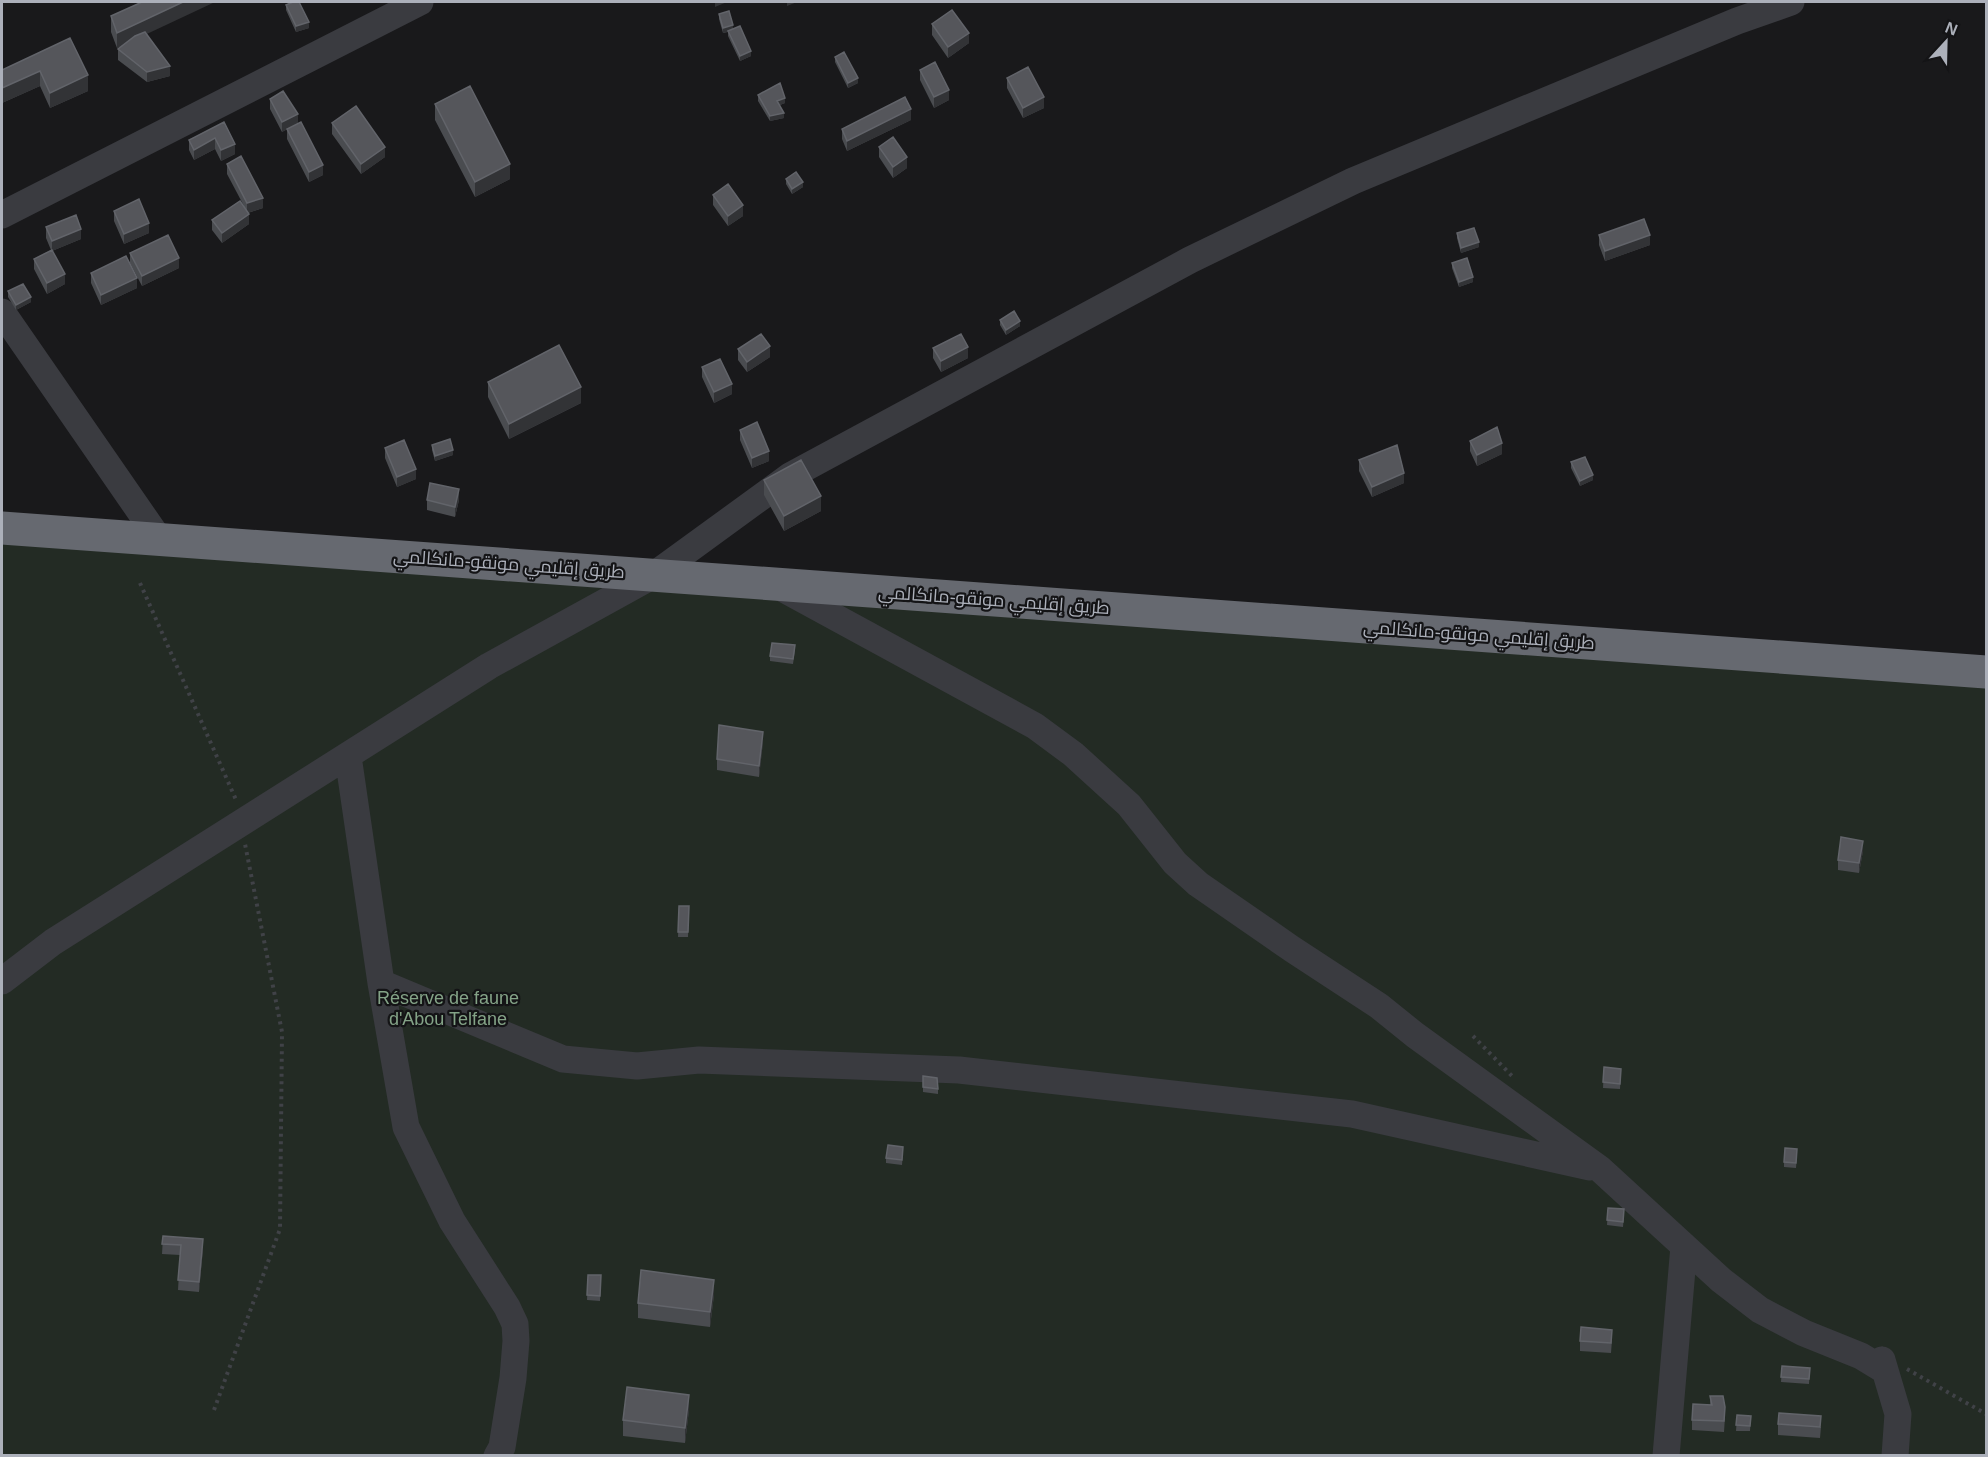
<svg xmlns="http://www.w3.org/2000/svg" width="1988" height="1457" font-family="Helvetica,Cairo,sans-serif">
	<style>
		.park { fill: #232b24 }
		.lines { fill: none; stroke-linecap: round; stroke-linejoin: round }
		.path { stroke: #404247; stroke-width: 4; stroke-dasharray: 3 4.5; stroke-linecap: butt }
		.minor { stroke: #3a3b40; stroke-width: 27 }
		.highway { stroke: #666970; stroke-width: 33 }
		.wall { fill: #4a4c50 }
		.shaded-wall { fill: #323336 }
		.building { fill: #55565b; stroke: #62646a; stroke-width: 1.5 }
		.labels { text-anchor: middle; stroke-width: 4.5; stroke-linejoin: round; paint-order: stroke }
		.street-label { font-size: 18px; fill: #acb0ba; stroke: #141416 }
		.park-label { font-size: 18px; fill: #84a387; stroke: #141416 }
	</style>
	<rect width="100%" height="100%" fill="#19191b"/>
	<path class="park" d="M 2,528 L 1986,672 L 1986,1455 L 2,1455 Z"/>
	<g class="lines">
		<path class="path" d="M 140,583 L 237,802
			M 1473,1036 L 1512,1076
			M 1907,1369 L 1986,1414
			M 214,1410 L 280,1229 L 282,1032 L 245,844"/>
		<path class="minor" d="M 2,215 L 420,2
			M 2,312 L 159,539
			M 778,586 L 1035,726 L 1073,754 L 1129,805 L 1175,863 L 1198,884 L 1292,949 L 1379,1006 L 1415,1035 L 1600,1169 L 1721,1280 L 1760,1310 L 1804,1333 L 1861,1356 L 1884,1370 L 1882,1360
			M 348,756 L 381,983 L 406,1127 L 452,1221 L 507,1307 L 515,1324 L 516,1341 L 513,1378 L 502,1447 L 497,1456
			M 2,981 L 53,942 L 489,666 L 654,575 L 790,476 L 1190,260 L 1353,181 L 1737,21 L 1791,2
			M 381,983 L 563,1059 L 637,1066 L 699,1060 L 959,1070 L 1352,1114 L 1590,1167
			M 1882,1360 L 1898,1414 L 1895,1456
			M 1666,1456 L 1684,1246"/>
		<path class="highway" d="M 2,528 L 1986,672"/>
	</g>
	<path class="wall" d="M 286,5 L 309,28 L 296,32 L 286,10 Z
		M 719,14 L 733,29 L 751,56 L 740,61 L 728,36 L 728,32 L 723,33 L 719,19 Z
		M 111,16 L 147,34 L 170,76 L 147,82 L 118,60 L 118,49 L 124,45 L 117,48 L 111,32 Z
		M 932,24 L 969,43 L 948,58 L 932,35 Z
		M 70,38 L 88,91 L 50,108 L 40,86 L 2,103 L 2,70 Z
		M 835,57 L 858,83 L 848,88 L 835,62 Z
		M 920,70 L 949,100 L 934,108 L 920,80 Z
		M 1007,78 L 1044,108 L 1023,118 L 1007,88 Z
		M 758,95 L 785,103 L 780,105 L 784,118 L 770,121 L 758,101 Z
		M 270,99 L 298,124 L 323,175 L 309,182 L 287,139 L 287,129 L 282,132 L 270,109 Z
		M 435,104 L 510,179 L 475,197 L 435,120 Z
		M 911,120 L 847,151 L 842,139 L 842,129 Z
		M 224,122 L 235,154 L 221,161 L 215,149 L 194,160 L 189,150 L 189,140 Z
		M 332,123 L 385,157 L 361,174 L 332,134 Z
		M 879,147 L 907,168 L 893,178 L 879,157 Z
		M 227,164 L 263,208 L 248,213 L 249,224 L 222,243 L 212,230 L 212,220 L 244,206 L 227,174 Z
		M 786,179 L 803,187 L 792,194 L 786,184 Z
		M 713,195 L 743,216 L 728,226 L 713,205 Z
		M 114,211 L 149,233 L 124,244 L 114,221 Z
		M 46,227 L 81,239 L 52,251 L 65,284 L 47,294 L 34,269 L 34,259 L 51,250 L 46,238 Z
		M 1457,233 L 1479,247 L 1461,253 L 1457,238 Z
		M 1599,235 L 1650,245 L 1605,261 L 1599,245 Z
		M 130,253 L 179,268 L 142,286 L 130,263 Z
		M 1452,263 L 1473,282 L 1459,287 L 1452,268 Z
		M 91,273 L 137,288 L 101,305 L 91,283 Z
		M 8,291 L 31,302 L 16,310 L 8,297 Z
		M 1000,320 L 1020,326 L 1006,335 L 1000,325 Z
		M 933,348 L 968,358 L 941,372 L 933,358 Z
		M 738,349 L 770,357 L 747,372 L 738,360 Z
		M 702,367 L 732,394 L 714,403 L 702,377 Z
		M 488,382 L 581,403 L 509,439 L 488,397 Z
		M 740,430 L 769,461 L 752,468 L 740,440 Z
		M 1470,441 L 1502,454 L 1477,466 L 1470,451 Z
		M 432,445 L 453,455 L 435,461 L 432,450 Z
		M 385,448 L 416,479 L 397,487 L 385,458 Z
		M 1359,460 L 1404,483 L 1372,497 L 1359,471 Z
		M 1571,462 L 1593,480 L 1580,486 L 1571,468 Z
		M 764,480 L 821,511 L 784,531 L 764,495 Z
		M 427,500 L 459,500 L 455,517 L 427,510 Z
		M 795,650 L 793,664 L 770,661 L 770,656 Z
		M 763,742 L 759,777 L 717,770 L 717,759 Z
		M 1863,851 L 1859,873 L 1838,870 L 1838,860 Z
		M 679,906 L 689,906 L 688,937 L 678,937 Z
		M 1604,1067 L 1621,1069 L 1620,1089 L 1603,1088 Z
		M 923,1087 L 938,1089 L 938,1094 L 923,1092 Z
		M 903,1152 L 902,1165 L 886,1163 L 886,1158 Z
		M 1797,1155 L 1796,1168 L 1784,1167 L 1784,1162 Z
		M 1608,1208 L 1624,1214 L 1623,1227 L 1607,1225 Z
		M 163,1236 L 203,1249 L 199,1292 L 178,1290 L 180,1255 L 162,1254 Z
		M 588,1275 L 601,1275 L 600,1301 L 587,1300 Z
		M 714,1295 L 710,1327 L 638,1318 L 638,1303 Z
		M 1612,1340 L 1611,1353 L 1580,1351 L 1580,1341 Z
		M 1782,1366 L 1810,1368 L 1809,1384 L 1781,1382 Z
		M 1710,1396 L 1725,1417 L 1724,1432 L 1692,1430 L 1692,1420 L 1710,1405 Z
		M 689,1410 L 685,1443 L 623,1436 L 623,1420 Z
		M 1737,1415 L 1751,1416 L 1750,1431 L 1736,1431 Z
		M 1778,1424 L 1821,1427 L 1820,1438 L 1778,1435 Z"/>
	<path class="shaded-wall" d="M 183,2 L 215,2 L 117,48 L 117,33 Z
		M 715,2 L 727,2 L 715,7 Z
		M 787,2 L 797,2 L 787,6 Z
		M 309,22 L 309,28 L 296,32 L 296,26 Z
		M 733,25 L 733,30 L 723,33 L 723,28 Z
		M 969,33 L 969,43 L 948,58 L 948,47 Z
		M 751,51 L 751,56 L 740,61 L 740,56 Z
		M 170,66 L 170,76 L 147,82 L 147,72 Z
		M 40,71 L 40,86 L 2,103 L 2,88 Z
		M 88,75 L 88,91 L 50,108 L 50,93 Z
		M 858,78 L 858,83 L 848,88 L 848,83 Z
		M 949,90 L 949,100 L 934,108 L 934,97 Z
		M 1044,97 L 1044,108 L 1023,118 L 1023,108 Z
		M 785,98 L 785,103 L 777,106 L 777,101 Z
		M 911,109 L 911,120 L 847,151 L 847,141 Z
		M 784,113 L 784,118 L 770,121 L 770,116 Z
		M 298,114 L 298,124 L 282,132 L 282,122 Z
		M 215,138 L 215,149 L 194,160 L 194,150 Z
		M 235,144 L 235,154 L 221,161 L 221,150 Z
		M 385,147 L 385,157 L 361,174 L 361,164 Z
		M 907,157 L 907,168 L 893,178 L 893,167 Z
		M 510,164 L 510,179 L 475,197 L 475,182 Z
		M 323,165 L 323,175 L 309,182 L 309,172 Z
		M 803,182 L 803,187 L 792,194 L 792,189 Z
		M 263,198 L 263,208 L 247,213 L 247,203 Z
		M 743,205 L 743,216 L 728,226 L 728,216 Z
		M 249,214 L 249,224 L 222,243 L 222,233 Z
		M 149,223 L 149,233 L 124,244 L 124,234 Z
		M 81,229 L 81,239 L 52,251 L 52,241 Z
		M 1650,235 L 1650,245 L 1605,261 L 1605,251 Z
		M 1479,242 L 1479,247 L 1461,253 L 1461,248 Z
		M 179,258 L 179,268 L 142,286 L 142,276 Z
		M 65,274 L 65,284 L 47,294 L 47,283 Z
		M 1473,277 L 1473,282 L 1459,287 L 1459,282 Z
		M 137,278 L 137,288 L 101,305 L 101,295 Z
		M 31,297 L 31,302 L 16,310 L 16,305 Z
		M 1020,321 L 1020,326 L 1006,335 L 1006,330 Z
		M 770,346 L 770,357 L 747,372 L 747,362 Z
		M 968,347 L 968,358 L 941,372 L 941,361 Z
		M 732,384 L 732,394 L 714,403 L 714,392 Z
		M 581,387 L 581,403 L 509,439 L 509,424 Z
		M 1502,443 L 1502,454 L 1477,466 L 1477,455 Z
		M 453,450 L 453,455 L 435,461 L 435,456 Z
		M 769,451 L 769,461 L 752,468 L 752,458 Z
		M 416,469 L 416,479 L 397,487 L 397,477 Z
		M 1404,473 L 1404,483 L 1372,497 L 1372,487 Z
		M 1593,475 L 1593,480 L 1580,486 L 1580,481 Z
		M 459,489 L 459,500 L 455,517 L 455,507 Z
		M 821,496 L 821,511 L 784,531 L 784,516 Z
		M 763,732 L 763,742 L 759,777 L 759,766 Z
		M 1863,841 L 1863,851 L 1859,873 L 1859,863 Z
		M 203,1239 L 203,1249 L 199,1292 L 199,1282 Z
		M 714,1280 L 714,1295 L 710,1327 L 710,1312 Z
		M 689,1395 L 689,1410 L 685,1443 L 685,1428 Z"/>
	<path class="building" d="M 142,2 L 183,2 L 117,33 L 111,16 Z
		M 293,2 L 299,2 L 309,22 L 296,26 L 286,5 Z
		M 952,10 L 969,33 L 948,47 L 932,24 Z
		M 729,11 L 733,25 L 723,28 L 719,14 Z
		M 740,26 L 751,51 L 740,56 L 728,31 Z
		M 145,32 L 170,66 L 147,72 L 118,49 L 135,36 Z
		M 70,38 L 88,75 L 50,93 L 40,71 L 2,88 L 2,70 Z
		M 844,52 L 858,78 L 848,83 L 835,57 Z
		M 935,62 L 949,90 L 934,97 L 920,70 Z
		M 1028,67 L 1044,97 L 1023,108 L 1007,78 Z
		M 780,83 L 785,98 L 777,101 L 784,113 L 770,116 L 758,95 Z
		M 470,86 L 510,164 L 475,182 L 435,104 Z
		M 283,91 L 298,114 L 282,122 L 270,99 Z
		M 905,97 L 911,109 L 847,141 L 842,129 Z
		M 356,106 L 385,147 L 361,164 L 332,123 Z
		M 224,122 L 235,144 L 221,150 L 215,138 L 194,150 L 189,140 Z
		M 301,122 L 323,165 L 309,172 L 287,129 Z
		M 893,137 L 907,157 L 893,167 L 879,147 Z
		M 241,156 L 263,198 L 247,203 L 227,164 Z
		M 796,172 L 803,182 L 792,189 L 786,179 Z
		M 728,184 L 743,205 L 728,216 L 713,195 Z
		M 139,199 L 149,223 L 124,234 L 114,211 Z
		M 240,201 L 249,214 L 222,233 L 212,220 Z
		M 76,215 L 81,229 L 52,241 L 46,227 Z
		M 1644,219 L 1650,235 L 1605,251 L 1599,235 Z
		M 1474,228 L 1479,242 L 1461,248 L 1457,233 Z
		M 168,235 L 179,258 L 142,276 L 130,253 Z
		M 52,250 L 65,274 L 47,283 L 34,259 Z
		M 126,256 L 137,278 L 101,295 L 91,273 Z
		M 1467,258 L 1473,277 L 1459,282 L 1452,263 Z
		M 23,284 L 31,297 L 16,305 L 8,291 Z
		M 1014,311 L 1020,321 L 1006,330 L 1000,320 Z
		M 761,334 L 770,346 L 747,362 L 738,349 Z
		M 961,334 L 968,347 L 941,361 L 933,348 Z
		M 559,345 L 581,387 L 509,424 L 488,382 Z
		M 720,359 L 732,384 L 714,392 L 702,367 Z
		M 757,422 L 769,451 L 752,458 L 740,430 Z
		M 1497,427 L 1502,443 L 1477,455 L 1470,441 Z
		M 450,439 L 453,450 L 435,456 L 432,445 Z
		M 404,440 L 416,469 L 397,477 L 385,448 Z
		M 1397,445 L 1404,473 L 1372,487 L 1359,460 Z
		M 1585,457 L 1593,475 L 1580,481 L 1571,462 Z
		M 801,460 L 821,496 L 784,516 L 764,480 Z
		M 430,483 L 459,489 L 455,507 L 427,500 Z
		M 772,643 L 795,645 L 793,659 L 770,656 Z
		M 719,725 L 763,732 L 759,766 L 717,759 Z
		M 1841,837 L 1863,841 L 1859,863 L 1838,860 Z
		M 679,906 L 689,906 L 688,932 L 678,932 Z
		M 1604,1067 L 1621,1069 L 1620,1084 L 1603,1082 Z
		M 923,1076 L 937,1078 L 938,1089 L 923,1087 Z
		M 888,1145 L 903,1147 L 902,1160 L 886,1158 Z
		M 1785,1148 L 1797,1149 L 1796,1163 L 1784,1162 Z
		M 1608,1208 L 1624,1209 L 1623,1222 L 1607,1220 Z
		M 163,1236 L 203,1239 L 199,1282 L 178,1280 L 181,1245 L 162,1244 Z
		M 641,1270 L 714,1280 L 710,1312 L 638,1303 Z
		M 588,1275 L 601,1275 L 600,1296 L 587,1295 Z
		M 1581,1327 L 1612,1330 L 1611,1343 L 1580,1341 Z
		M 1782,1366 L 1810,1368 L 1809,1379 L 1781,1377 Z
		M 627,1387 L 689,1395 L 685,1428 L 623,1420 Z
		M 1710,1396 L 1723,1396 L 1725,1407 L 1724,1421 L 1692,1420 L 1693,1404 L 1712,1405 Z
		M 1779,1413 L 1821,1416 L 1820,1427 L 1778,1424 Z
		M 1737,1415 L 1751,1416 L 1750,1426 L 1736,1425 Z"/>
	<g class="labels">
		<g class="street-label">
			<text transform="translate(509 564) rotate(4)" y="6">طريق إقليمي مونقو-مانكالمي</text>
			<text transform="translate(994 600) rotate(4)" y="6">طريق إقليمي مونقو-مانكالمي</text>
			<text transform="translate(1479 635) rotate(4)" y="6">طريق إقليمي مونقو-مانكالمي</text>
		</g>
		<g class="park-label">
			<text x="448" y="1004">Réserve de faune<tspan x="448" dy="21">d'Abou Telfane</tspan></text>
		</g>
	</g>
	<rect width="1988" height="1457" fill="none" stroke="#acb0ba" stroke-width="6"/>
	<g transform="translate(1946 42) rotate(22)" stroke="#141416" stroke-width="4.5" paint-order="stroke">
	<path d="M0-4.5L10 22L0 15L-10 22Z" fill="#acb0ba"/>
	<text y="-9" font-size="16" font-weight="bold" text-anchor="middle" fill="#acb0ba">N</text>
	</g>
</svg>
